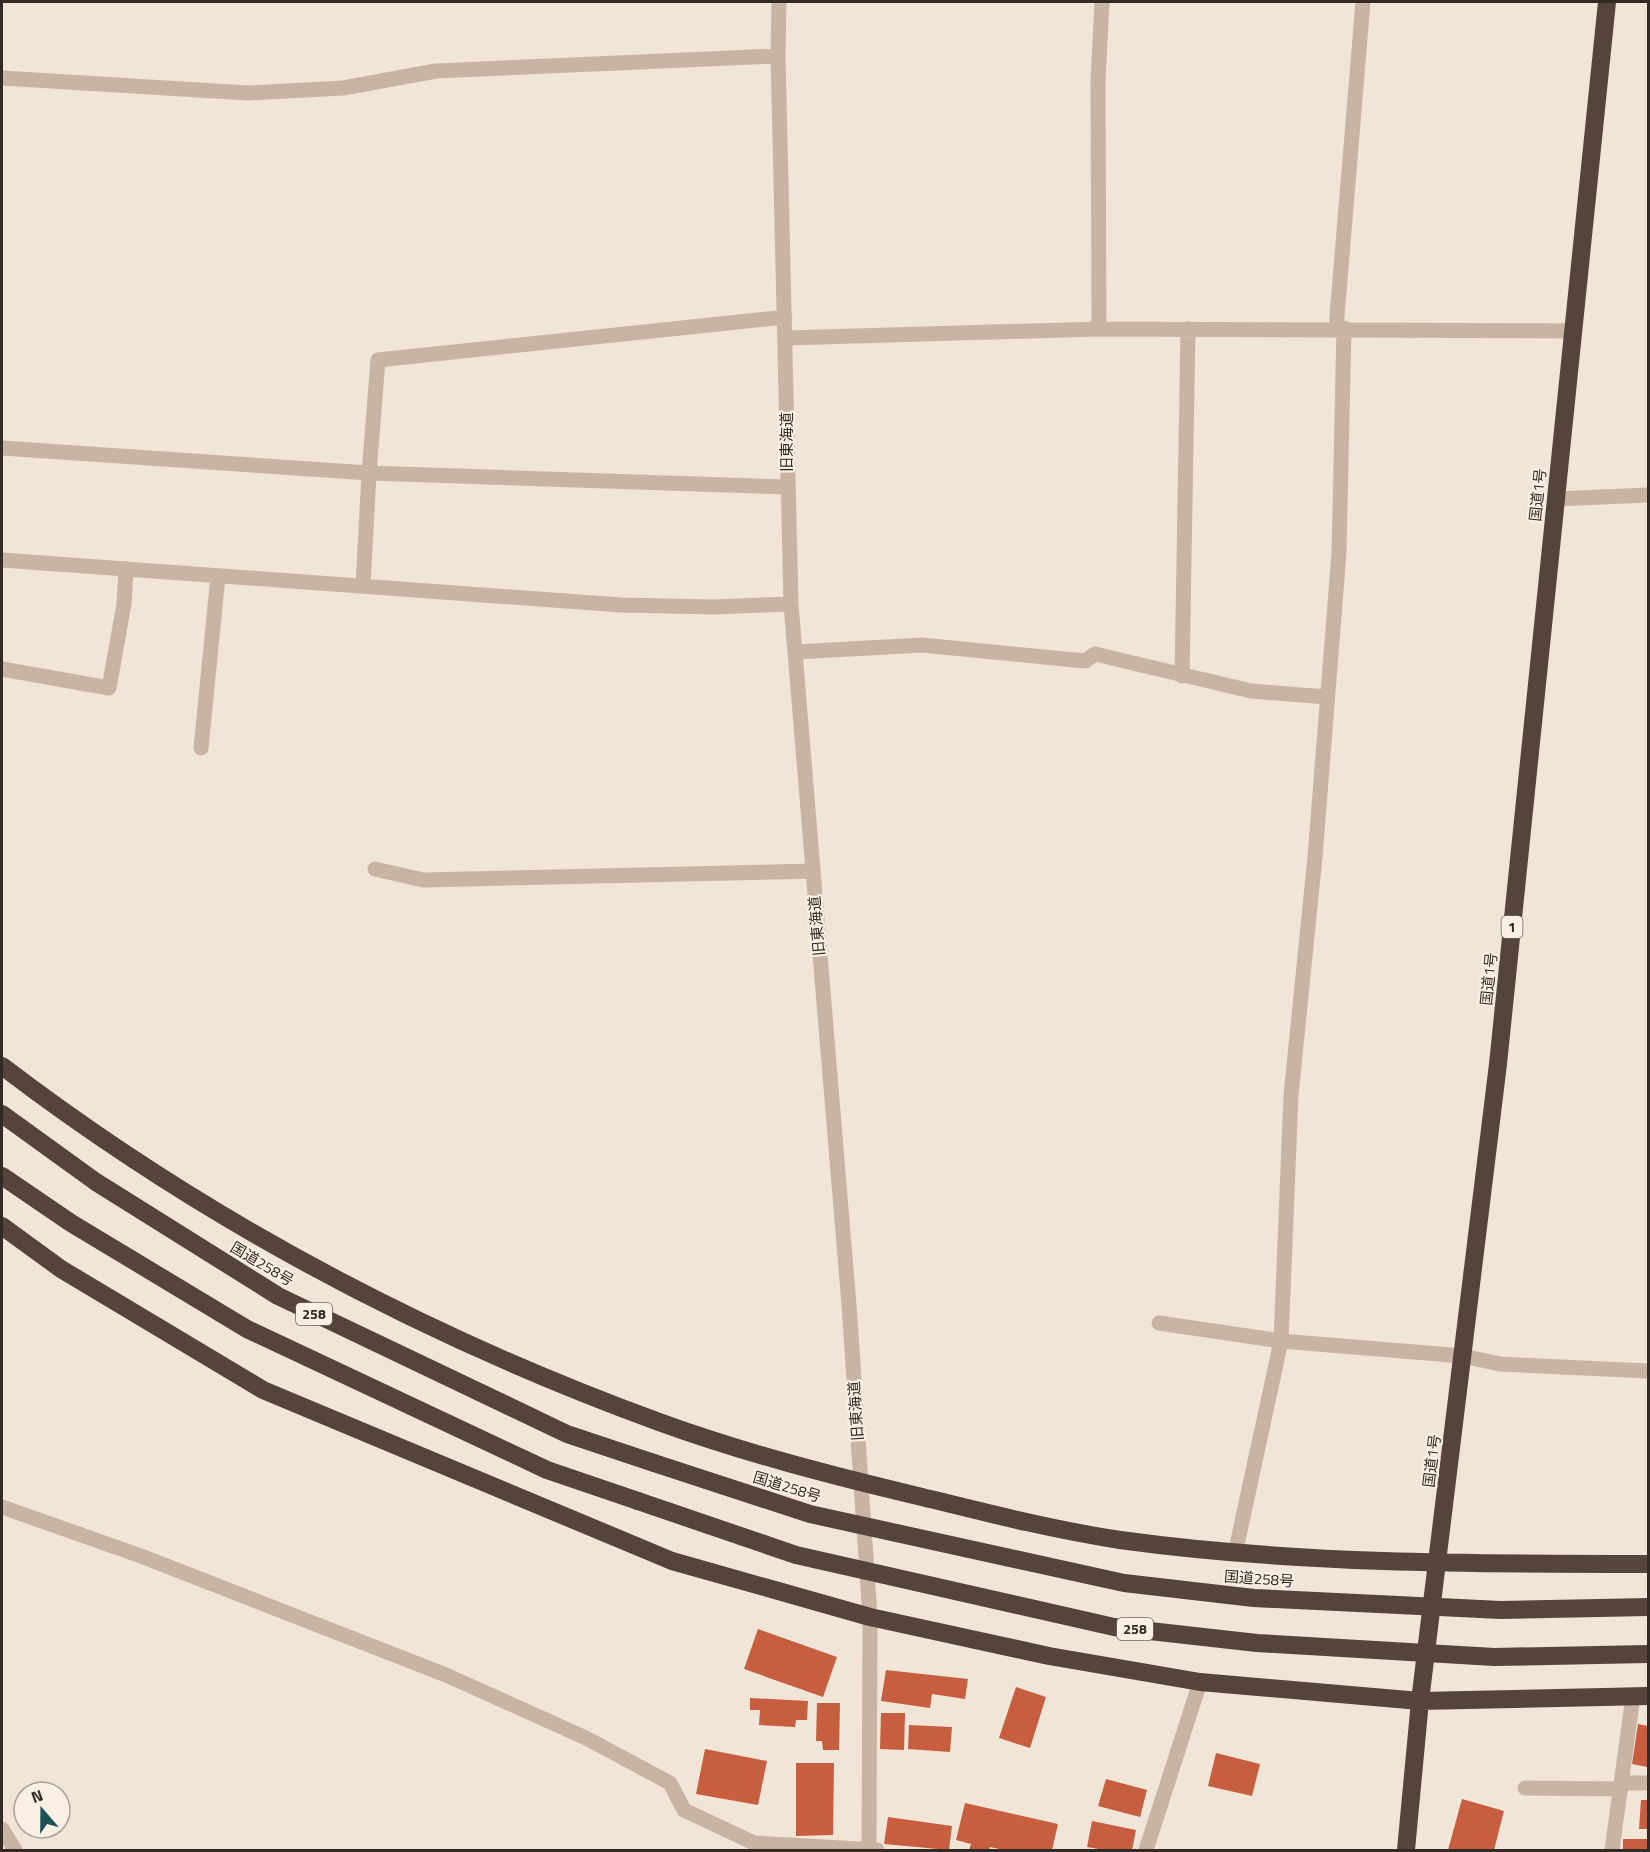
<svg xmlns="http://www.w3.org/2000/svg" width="1650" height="1852" font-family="'Titillium Web','Noto Sans JP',sans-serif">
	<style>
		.building { fill: #c75e3f }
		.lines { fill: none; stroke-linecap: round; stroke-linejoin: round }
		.minor { stroke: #c9b4a4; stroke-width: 15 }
		.highway { stroke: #55443c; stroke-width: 18 }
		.highway-bridge { stroke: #55443c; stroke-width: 18 }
		.labels { text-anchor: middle; stroke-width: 4.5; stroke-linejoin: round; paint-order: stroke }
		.shield { fill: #f9efe4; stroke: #6f655e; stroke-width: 1.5 }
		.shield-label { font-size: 14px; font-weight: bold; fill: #342a25 }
		.street-label { font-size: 15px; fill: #342a25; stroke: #f9efe4 }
	</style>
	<rect width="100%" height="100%" fill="#f1e5d7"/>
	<path class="building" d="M 758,1629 L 837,1657 L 823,1697 L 744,1669 Z
		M 886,1670 L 968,1679 L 965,1699 L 932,1694 L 930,1708 L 881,1701 Z
		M 1016,1687 L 1046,1697 L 1030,1748 L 999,1738 Z
		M 750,1698 L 808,1701 L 807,1720 L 796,1720 L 795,1727 L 759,1725 L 760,1710 L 750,1710 Z
		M 817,1703 L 840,1703 L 839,1750 L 823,1750 L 822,1741 L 816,1741 Z
		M 881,1713 L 905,1713 L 904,1750 L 880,1749 Z
		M 1638,1724 L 1648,1726 L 1647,1767 L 1632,1764 Z
		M 909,1725 L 952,1727 L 950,1752 L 908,1749 Z
		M 705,1749 L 767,1761 L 758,1805 L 696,1794 Z
		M 1216,1753 L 1260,1764 L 1252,1796 L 1208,1786 Z
		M 796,1763 L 834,1763 L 833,1835 L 796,1836 Z
		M 1106,1779 L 1147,1790 L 1140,1817 L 1098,1806 Z
		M 1462,1799 L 1504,1811 L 1494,1850 L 1448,1850 Z
		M 1641,1800 L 1648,1800 L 1648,1829 L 1639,1829 Z
		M 965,1803 L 1058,1824 L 1052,1850 L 1004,1850 L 990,1847 L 989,1850 L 969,1850 L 971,1844 L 956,1840 Z
		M 888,1817 L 952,1826 L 949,1850 L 884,1844 Z
		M 1092,1821 L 1136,1830 L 1132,1850 L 1104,1850 L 1087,1847 Z
		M 1623,1839 L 1648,1839 L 1648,1850 L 1623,1849 Z"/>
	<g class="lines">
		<path class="minor" d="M 779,2 L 778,56 L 791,604 L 849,1305 L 870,1617 L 869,1850
			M 2,78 L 248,93 L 343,88 L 436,71 L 778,56
			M 1336,328 L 1363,2
			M 1099,329 L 1098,80 L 1102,2
			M 786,338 L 1099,329 L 1572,331
			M 2,448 L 369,473 L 787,487
			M 1556,499 L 1648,495
			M 2,560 L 621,605 L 713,607 L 791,604
			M 363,586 L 369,473 L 378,360 L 785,317
			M 796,652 L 922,645 L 1085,661 L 1095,654 L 1251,691 L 1327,697
			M 2,669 L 109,688 L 124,604 L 126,569
			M 1182,676 L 1188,329
			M 201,748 L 218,576
			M 375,869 L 423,880 L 813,871
			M 1159,1323 L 1281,1341 L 1463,1356 L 1500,1364 L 1648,1371
			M 2,1507 L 141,1556 L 446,1675 L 586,1738 L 670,1783 L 684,1810 L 754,1843 L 877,1850
			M 1235,1554 L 1281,1341 L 1291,1095 L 1315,857 L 1339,553 L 1344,328
			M 1622,1783 L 1648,1783
			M 1525,1788 L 1621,1789
			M 2,1829 L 15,1850
			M 1146,1850 L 1200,1682
			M 1612,1850 L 1633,1696"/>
		<path class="highway" d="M 2,1066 C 200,1217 424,1336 659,1422 C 744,1453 834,1476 922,1497 C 987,1513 1054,1530 1120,1540 C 1295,1564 1472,1564 1648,1564
			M 2,1114 L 96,1182 L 278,1296 L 567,1434 L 654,1463
			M 2,1176 L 71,1223 L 247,1329 L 547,1470 L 638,1501
			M 2,1226 L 61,1269 L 263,1390 L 672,1561 L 870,1617 L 1049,1656 L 1200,1682 L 1420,1701 L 1648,1696
			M 1406,1850 L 1420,1701 L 1498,1064 L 1607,2"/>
		<path class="highway-bridge" d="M 654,1463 L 810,1514 L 1124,1583 L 1254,1598 L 1501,1610 L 1648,1607
			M 638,1501 L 796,1555 L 1114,1627 L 1257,1643 L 1494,1657 L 1648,1654"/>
	</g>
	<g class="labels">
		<g class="shield">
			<rect x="1501.5" y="916" width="21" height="22" rx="4.5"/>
			<rect x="296" y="1303" width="36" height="22" rx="4.5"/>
			<rect x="1117" y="1618" width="36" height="22" rx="4.5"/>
		</g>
		<g class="shield-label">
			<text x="1512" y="932">1</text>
			<text x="314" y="1319">258</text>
			<text x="1135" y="1634">258</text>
		</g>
		<g class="street-label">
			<text transform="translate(787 442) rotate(-90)" y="5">旧東海道</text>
			<text transform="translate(1538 495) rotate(-84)" y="5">国道1号</text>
			<text transform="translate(817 926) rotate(-95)" y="5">旧東海道</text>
			<text transform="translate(1489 979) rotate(-84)" y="5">国道1号</text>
			<text transform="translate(262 1264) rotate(31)" y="5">国道258号</text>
			<text transform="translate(856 1411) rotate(-94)" y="5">旧東海道</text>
			<text transform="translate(1432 1461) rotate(-83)" y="5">国道1号</text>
			<text transform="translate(787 1487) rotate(17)" y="5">国道258号</text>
			<text transform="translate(1259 1579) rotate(4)" y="5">国道258号</text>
		</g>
	</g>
	<rect width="1650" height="1852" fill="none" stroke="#342a25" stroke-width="6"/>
	<g transform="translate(42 1810) rotate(340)"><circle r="28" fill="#f9efe4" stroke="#aaa098" stroke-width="1.5"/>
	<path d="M0-4.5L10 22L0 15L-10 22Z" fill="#1b5356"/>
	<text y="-9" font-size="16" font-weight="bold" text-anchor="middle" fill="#342a25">N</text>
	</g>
</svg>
